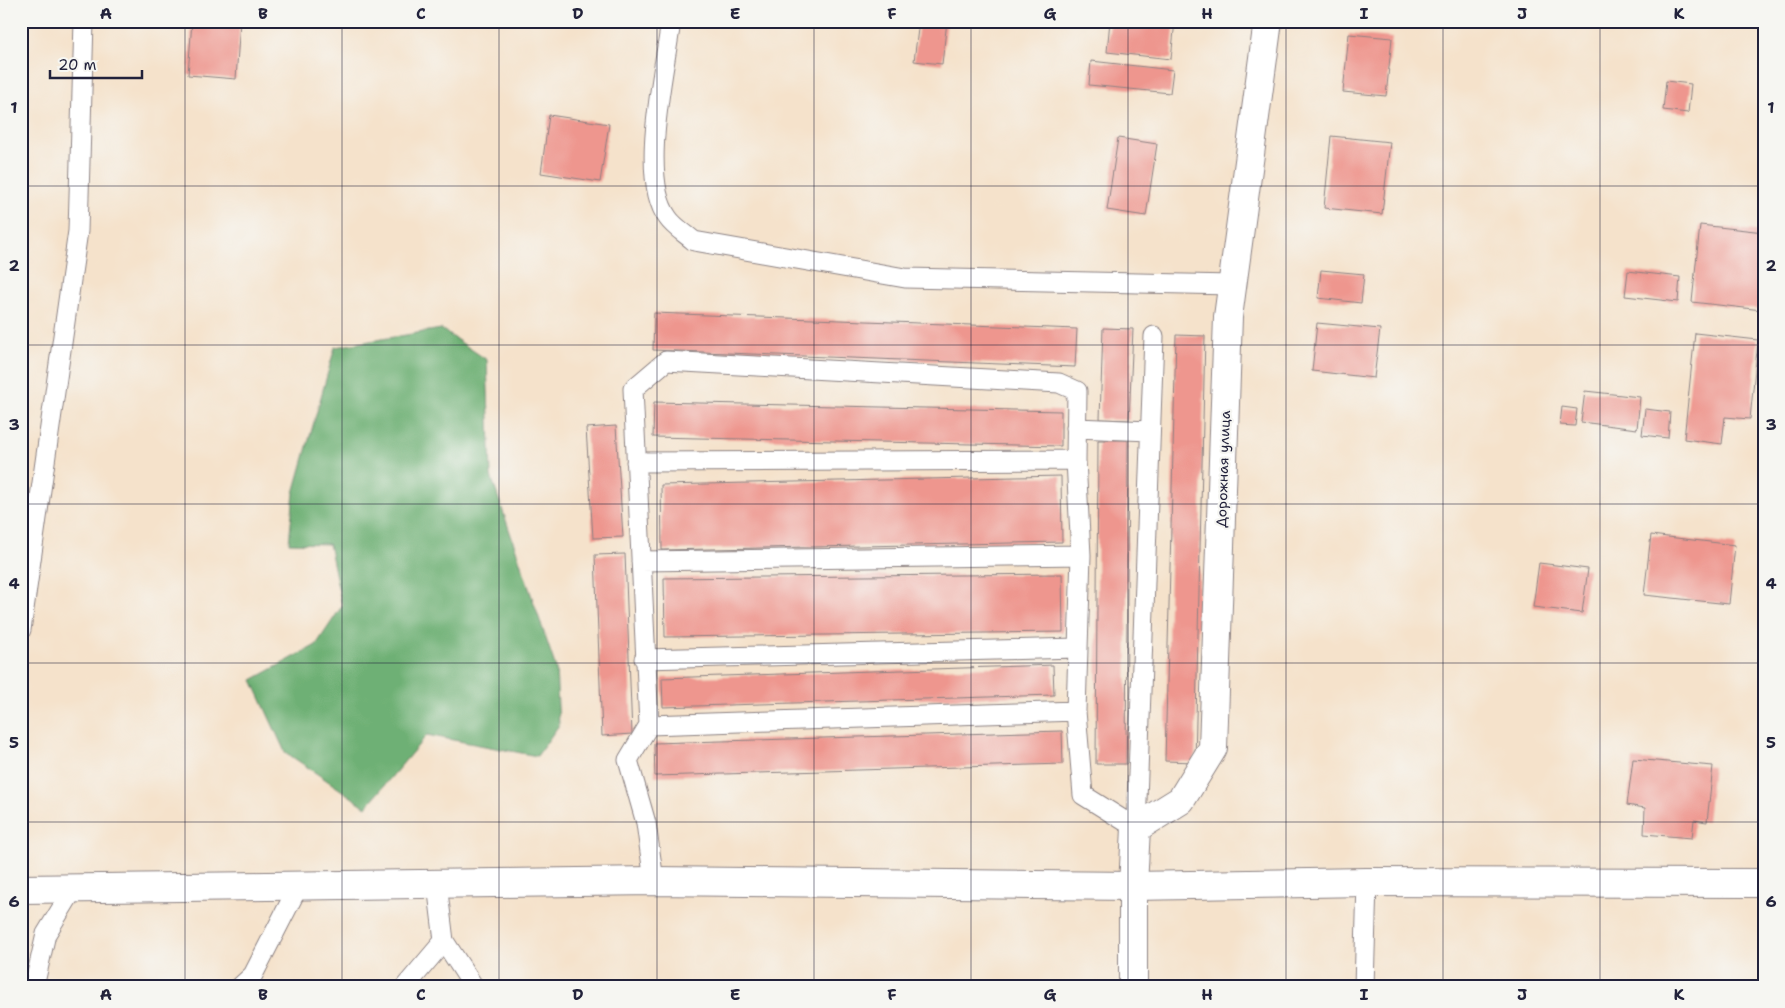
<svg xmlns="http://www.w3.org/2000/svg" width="1785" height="1008" font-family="'Shantell Sans',sans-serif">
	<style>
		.forest { fill: #6eb074; stroke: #486958 }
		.building { fill: #ee968e }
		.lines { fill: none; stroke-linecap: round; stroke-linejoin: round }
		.service-casing { stroke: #8c8283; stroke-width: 21 }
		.minor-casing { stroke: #8c8283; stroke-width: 30 }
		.tertiary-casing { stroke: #8c8283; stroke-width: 30 }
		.service { stroke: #fff; stroke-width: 19 }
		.minor { stroke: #fff; stroke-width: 28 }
		.tertiary { stroke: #fff; stroke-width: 28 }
		.grid { fill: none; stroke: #22223b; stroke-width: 1; stroke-opacity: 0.55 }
		.labels { text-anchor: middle; stroke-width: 4.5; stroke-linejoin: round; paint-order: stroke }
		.street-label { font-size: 14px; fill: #22223b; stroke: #f6f6f2 }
		.neatline { fill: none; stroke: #22223b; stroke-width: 2 }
		.grid-label { font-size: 16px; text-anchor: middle; font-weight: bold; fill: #22223b }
	</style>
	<rect width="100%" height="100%" fill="#f6f6f2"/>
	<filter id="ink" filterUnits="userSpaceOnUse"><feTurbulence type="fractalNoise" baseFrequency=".02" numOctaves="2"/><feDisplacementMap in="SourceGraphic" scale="10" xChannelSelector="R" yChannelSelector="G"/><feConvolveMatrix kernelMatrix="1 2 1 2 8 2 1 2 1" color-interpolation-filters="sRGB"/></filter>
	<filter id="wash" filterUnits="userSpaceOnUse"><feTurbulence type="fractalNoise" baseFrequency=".0096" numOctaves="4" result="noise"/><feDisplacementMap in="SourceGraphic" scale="20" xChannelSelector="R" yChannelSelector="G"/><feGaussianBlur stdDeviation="1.12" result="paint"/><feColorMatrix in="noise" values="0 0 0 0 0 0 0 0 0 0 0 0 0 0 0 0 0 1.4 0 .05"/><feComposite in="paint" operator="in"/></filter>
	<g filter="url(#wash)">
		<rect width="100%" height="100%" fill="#f5e2cb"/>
		<path class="forest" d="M 441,329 L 487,360 L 491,476 L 556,668 L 559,725 L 537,756 L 427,735 L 366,807 L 285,752 L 252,680 L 316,645 L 342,606 L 329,544 L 289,543 L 294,493 L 335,347 Z"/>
		<g id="blocks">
			<path class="building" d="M 192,21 L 240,21 L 236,79 L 188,75 Z
				M 919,21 L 947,21 L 942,64 L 914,61 Z
				M 1110,21 L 1175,21 L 1171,59 L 1107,52 Z
				M 1349,34 L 1392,38 L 1386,96 L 1343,92 Z
				M 1091,61 L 1173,70 L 1170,93 L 1089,85 Z
				M 1666,81 L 1691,84 L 1688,113 L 1663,110 Z
				M 549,115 L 609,124 L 600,182 L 541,173 Z
				M 1331,136 L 1390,142 L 1382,214 L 1324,208 Z
				M 1118,138 L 1157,144 L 1146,216 L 1107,210 Z
				M 1700,225 L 1764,232 L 1762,310 L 1692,302 Z
				M 1321,270 L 1364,274 L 1361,303 L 1318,298 Z
				M 1628,271 L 1680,277 L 1678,302 L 1625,296 Z
				M 654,313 L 1077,329 L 1075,367 L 653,350 Z
				M 1317,323 L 1380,329 L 1374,378 L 1312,371 Z
				M 1103,328 L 1133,329 L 1129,420 L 1100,419 Z
				M 1695,333 L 1758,340 L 1750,419 L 1725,417 L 1722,444 L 1684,439 Z
				M 1176,335 L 1205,336 L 1195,762 L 1165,761 Z
				M 1585,391 L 1640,397 L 1637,429 L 1581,422 Z
				M 654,402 L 1061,411 L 1061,446 L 653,437 Z
				M 1562,407 L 1577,409 L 1575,426 L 1560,425 Z
				M 1645,409 L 1670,412 L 1668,438 L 1642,435 Z
				M 616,426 L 623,537 L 593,538 L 586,428 Z
				M 1098,440 L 1128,440 L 1126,764 L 1096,764 Z
				M 1061,476 L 1062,542 L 662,550 L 661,485 Z
				M 1651,535 L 1735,545 L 1729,604 L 1644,595 Z
				M 625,554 L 632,734 L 602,736 L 595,555 Z
				M 1539,563 L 1588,569 L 1582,613 L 1533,607 Z
				M 1062,574 L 1063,632 L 665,637 L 664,578 Z
				M 1053,665 L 1054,695 L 663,707 L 662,678 Z
				M 1062,731 L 1063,764 L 655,776 L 654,743 Z
				M 1633,759 L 1713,766 L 1707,822 L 1694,820 L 1692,838 L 1644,834 L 1645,808 L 1627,805 Z"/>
		</g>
	</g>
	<g filter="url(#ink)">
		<use href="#blocks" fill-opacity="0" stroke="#8c8283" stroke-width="1"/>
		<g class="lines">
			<g class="service-casing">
				<path id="service" d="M 671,21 C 665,70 638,178 668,218 C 674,227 686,234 694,241 L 905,278 L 1232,285
					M 1076,428 L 1150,431
					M 636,462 L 1076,460
					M 641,561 L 1081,555
					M 21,630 L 78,231 L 84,21
					M 644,659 L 1077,648
					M 649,725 L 1076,711
					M 654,881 L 646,823 L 628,760 L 649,725 L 633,389 L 666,361 L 1059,383 L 1077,391 L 1076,460 L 1081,555 L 1076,711 L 1083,795 L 1136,828 L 1154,336
					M 437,884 L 444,941 L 474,987
					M 34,987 L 46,934 L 74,888
					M 240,987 L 253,975 L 299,885
					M 405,987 L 444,941
					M 1364,987 L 1367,882"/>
			</g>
			<g class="minor-casing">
				<path id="minor" d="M 1133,987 L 1133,886 L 1136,828 L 1181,800 L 1213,748 L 1228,317 L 1268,21"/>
			</g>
			<g class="tertiary-casing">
				<path id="tertiary" d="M 21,889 L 654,881 L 1133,886 L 1367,882 L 1764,883"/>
			</g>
			<use href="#service" class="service"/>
			<use href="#minor" class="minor"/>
			<use href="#tertiary" class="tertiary"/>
		</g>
	</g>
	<path class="grid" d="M 185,21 L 185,987M 342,21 L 342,987M 499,21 L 499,987M 657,21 L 657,987M 814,21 L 814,987M 971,21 L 971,987M 1128,21 L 1128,987M 1286,21 L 1286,987M 1443,21 L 1443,987M 1600,21 L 1600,987M 21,186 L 1764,186M 21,345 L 1764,345M 21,504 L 1764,504M 21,663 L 1764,663M 21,822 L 1764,822"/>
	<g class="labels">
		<g class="street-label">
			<text transform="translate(1223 469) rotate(-88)" y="5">Дорожная улица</text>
		</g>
	</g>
	<rect width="1785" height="1008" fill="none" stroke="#f6f6f2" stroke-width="55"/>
	<path d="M50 70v8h92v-8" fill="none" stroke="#22223b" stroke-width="2.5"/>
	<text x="58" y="70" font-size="15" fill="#22223b" stroke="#f6f6f2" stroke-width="4" paint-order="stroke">20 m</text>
	<rect x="28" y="28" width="1730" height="952" class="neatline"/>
	<g class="grid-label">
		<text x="106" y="19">A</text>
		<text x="263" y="19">B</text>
		<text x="421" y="19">C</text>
		<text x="578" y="19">D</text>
		<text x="735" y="19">E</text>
		<text x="892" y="19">F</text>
		<text x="1050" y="19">G</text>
		<text x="1207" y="19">H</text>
		<text x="1364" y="19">I</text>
		<text x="1522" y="19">J</text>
		<text x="1679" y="19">K</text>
		<text x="14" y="113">1</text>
		<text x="1771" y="113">1</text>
		<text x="14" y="271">2</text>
		<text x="1771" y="271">2</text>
		<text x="14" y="430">3</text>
		<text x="1771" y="430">3</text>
		<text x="14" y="589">4</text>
		<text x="1771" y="589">4</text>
		<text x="14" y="748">5</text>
		<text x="1771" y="748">5</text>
		<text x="14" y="907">6</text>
		<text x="1771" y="907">6</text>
		<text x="106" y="1000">A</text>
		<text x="263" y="1000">B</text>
		<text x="421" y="1000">C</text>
		<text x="578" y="1000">D</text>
		<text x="735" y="1000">E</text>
		<text x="892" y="1000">F</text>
		<text x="1050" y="1000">G</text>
		<text x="1207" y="1000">H</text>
		<text x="1364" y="1000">I</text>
		<text x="1522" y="1000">J</text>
		<text x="1679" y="1000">K</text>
	</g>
</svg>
